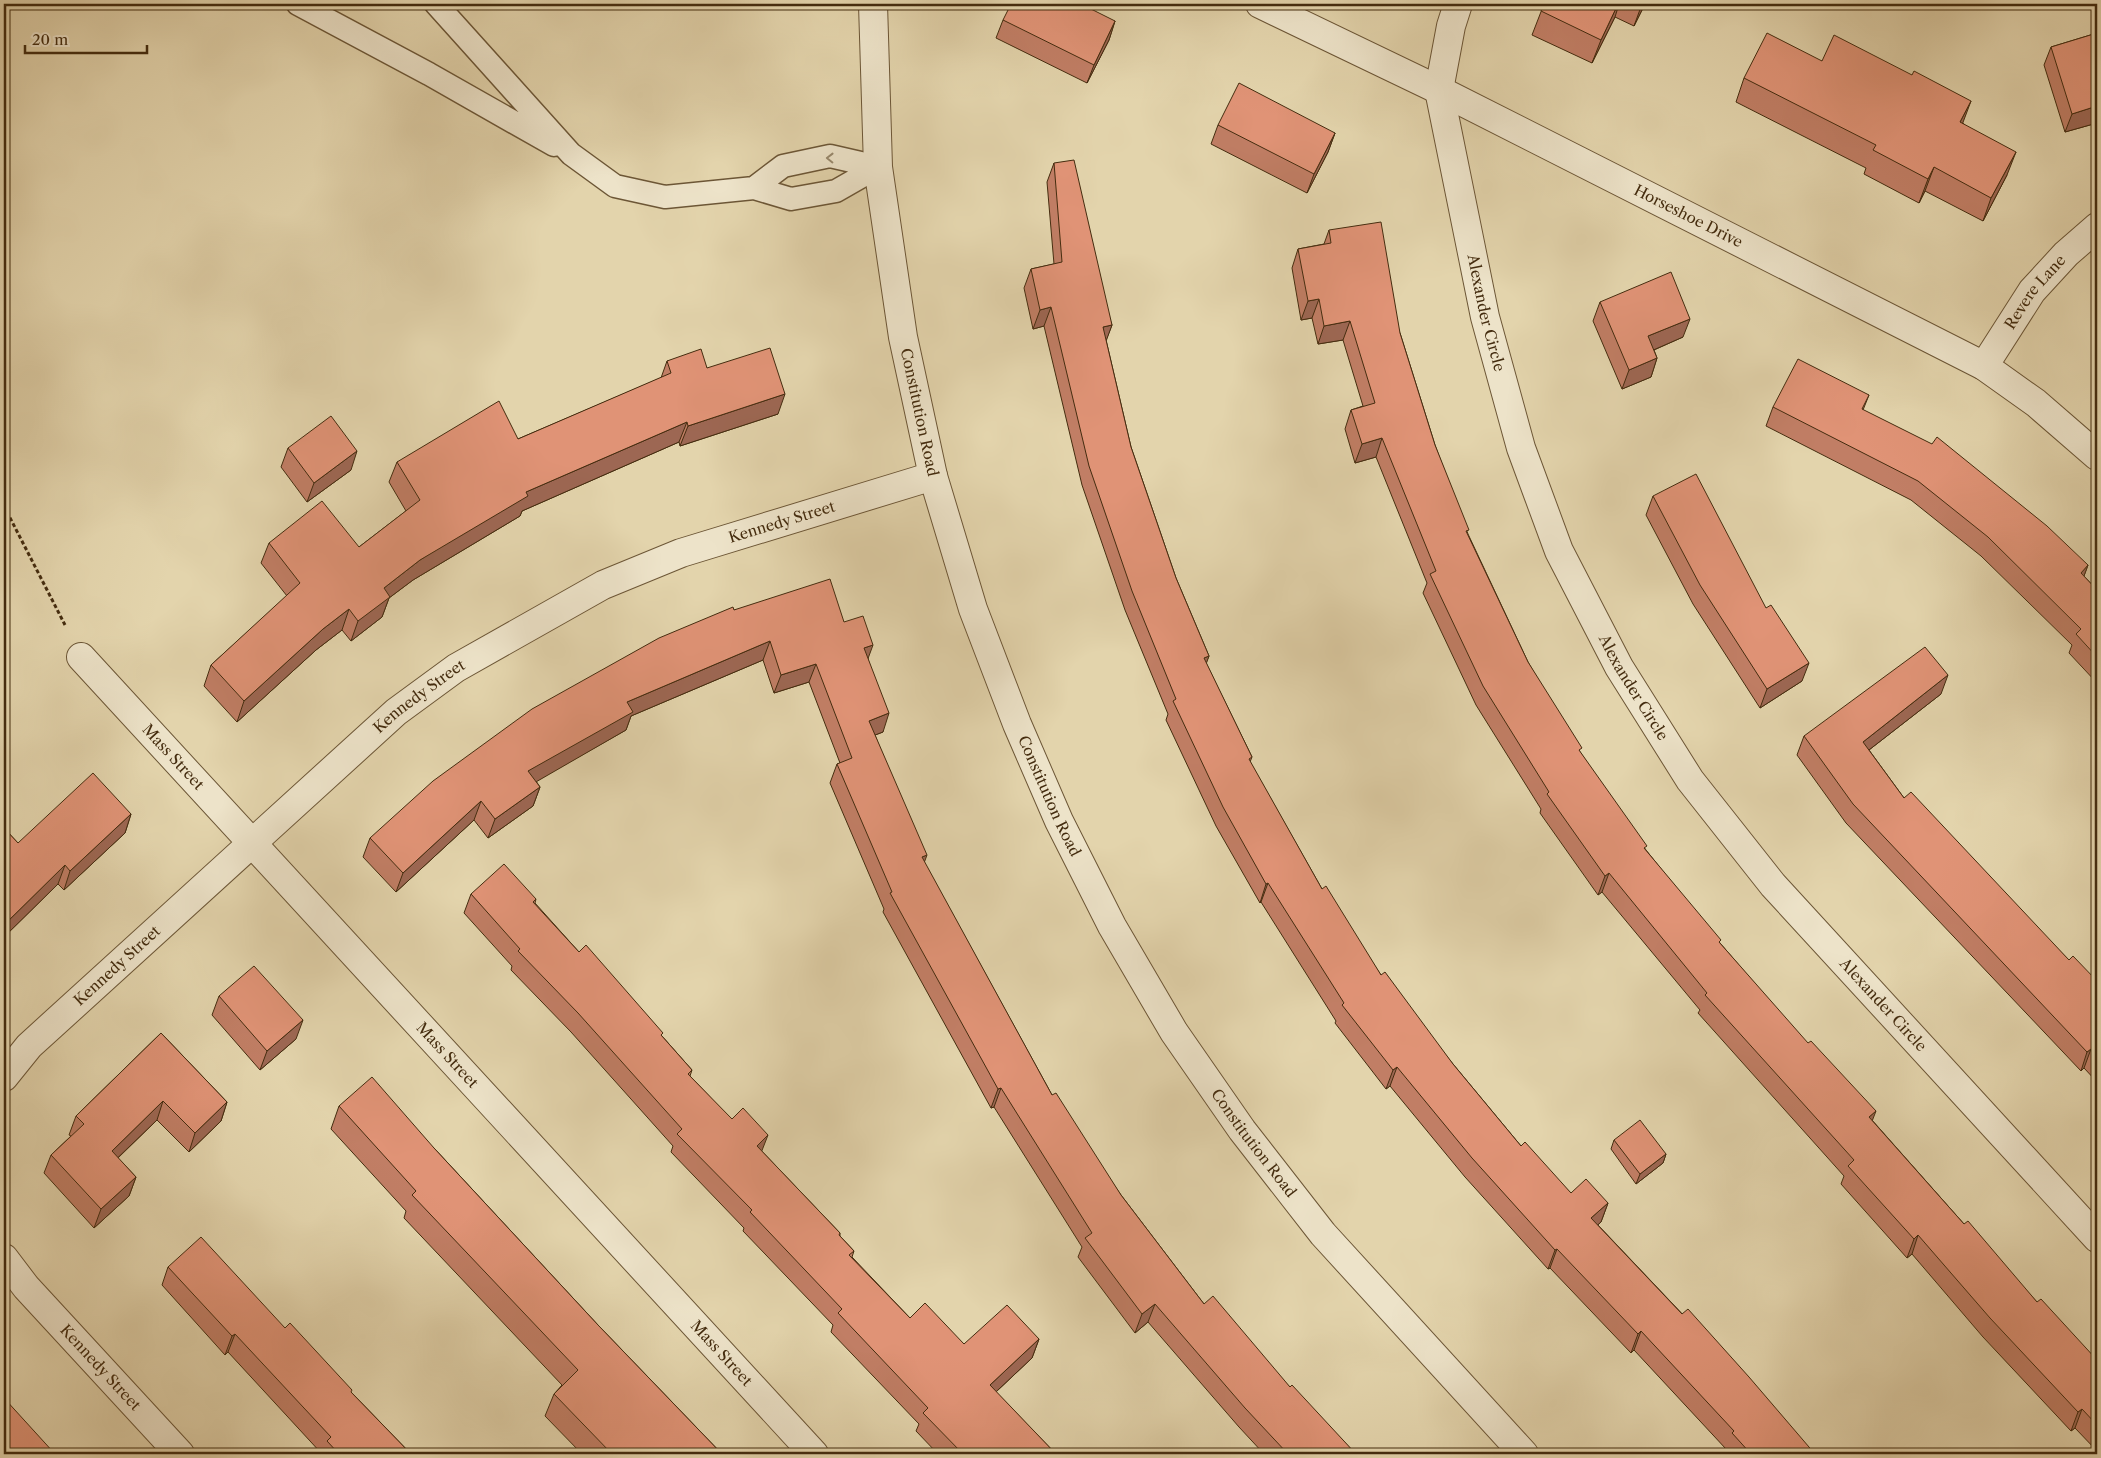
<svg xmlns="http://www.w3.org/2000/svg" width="2101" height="1458" font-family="'Libre Caslon Text',serif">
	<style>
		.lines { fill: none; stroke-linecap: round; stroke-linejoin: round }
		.service-casing { stroke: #6c5636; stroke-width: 25 }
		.minor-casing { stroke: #6c5636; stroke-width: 30 }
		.tertiary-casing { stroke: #6c5636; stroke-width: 30 }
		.path { stroke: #442c0f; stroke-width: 3; stroke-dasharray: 4 2.5; stroke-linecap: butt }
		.service { stroke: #ede3c9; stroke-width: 22 }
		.minor { stroke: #ede3c9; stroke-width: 28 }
		.tertiary { stroke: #ede3c9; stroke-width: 28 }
		.wall { fill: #c17e65; stroke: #442c0f }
		.shaded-wall { fill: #9d6753; stroke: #442c0f }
		.building { fill: #e09376; stroke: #442c0f }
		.oneway { stroke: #98886c }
		.labels { text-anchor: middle; stroke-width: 4; stroke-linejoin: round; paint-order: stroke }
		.street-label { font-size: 15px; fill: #442c0f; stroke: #ede3c9 }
	</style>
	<rect width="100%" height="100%" fill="#e3d4ac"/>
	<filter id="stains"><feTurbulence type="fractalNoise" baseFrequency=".004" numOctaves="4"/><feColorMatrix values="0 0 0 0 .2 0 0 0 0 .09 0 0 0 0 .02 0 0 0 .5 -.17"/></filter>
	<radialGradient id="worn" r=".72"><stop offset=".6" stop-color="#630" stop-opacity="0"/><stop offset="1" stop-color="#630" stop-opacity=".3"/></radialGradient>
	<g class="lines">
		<g class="service-casing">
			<path id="service" d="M 298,4 L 429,74 L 554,145
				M 436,4 L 571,154 L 615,186 L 665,197 L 754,188 L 791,199 L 836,191 L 878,167
				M 754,188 L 783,166 L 830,156 L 878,167"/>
		</g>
		<g class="minor-casing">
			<g id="minor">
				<path id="s1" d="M 1260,4 L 1439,90 L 1984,366 L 2036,403 L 2097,456"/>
				<path id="s2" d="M 1458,4 L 1451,26 L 1439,90 L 1485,317 L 1521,448 L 1559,551 L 1619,667 L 1690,780 L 1773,885 L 2097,1238"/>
				<path id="s3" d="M 1984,366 L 2032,291 L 2066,254 L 2097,227"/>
				<path id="s4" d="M 81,657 L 814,1454"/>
				<path id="s5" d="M 4,1077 L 29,1046 L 396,712 L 456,668 L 603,585 L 681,553 L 933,476"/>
				<path id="s6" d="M 4,1258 L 26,1287 L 180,1454"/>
			</g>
		</g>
		<g class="tertiary-casing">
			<g id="tertiary">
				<path id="s7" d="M 873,4 L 878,167 L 903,337 L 933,476 L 973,609 L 1017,724 L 1059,821 L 1112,926 L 1174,1032 L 1242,1130 L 1323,1234 L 1524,1454"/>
			</g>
		</g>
		<path class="path" d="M 4,506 L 65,625"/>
		<use href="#service" class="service"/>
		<use href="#minor" class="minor"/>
		<use href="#tertiary" class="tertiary"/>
	</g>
	<path class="wall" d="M 1544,4 L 1645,4 L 1634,26 L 1615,17 L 1592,63 L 1532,35 Z
		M 1003,20 L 1115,21 L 1109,40 L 1087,83 L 996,38 Z
		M 2097,33 L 2097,123 L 2065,132 L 2044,65 L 2051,47 Z
		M 1822,61 L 1963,123 L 2007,175 L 1983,221 L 1925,191 L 1919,203 L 1864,174 L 1866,168 L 1736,102 L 1744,78 Z
		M 1218,125 L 1335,133 L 1328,152 L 1307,193 L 1211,144 Z
		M 1054,163 L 1112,325 L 1106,340 L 1131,447 L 1176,578 L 1209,656 L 1206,663 L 1252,757 L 1250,762 L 1322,889 L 1381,975 L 1453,1064 L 1521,1146 L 1571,1193 L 1608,1203 L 1601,1222 L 1598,1225 L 1815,1454 L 1728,1454 L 1725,1451 L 1726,1449 L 1634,1350 L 1631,1353 L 1550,1268 L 1548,1269 L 1465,1177 L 1390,1086 L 1386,1089 L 1335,1023 L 1336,1021 L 1261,902 L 1260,903 L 1216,826 L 1166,720 L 1168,714 L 1125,610 L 1082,485 L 1044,326 L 1033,329 L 1024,288 L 1031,269 L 1054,264 L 1047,182 Z
		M 1329,230 L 1400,333 L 1435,445 L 1468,534 L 1528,662 L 1580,752 L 1646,850 L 1720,943 L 1872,1120 L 1964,1224 L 2037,1302 L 2097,1360 L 2097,1451 L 2075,1428 L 2071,1431 L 1983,1337 L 1912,1254 L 1907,1258 L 1841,1184 L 1844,1176 L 1698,1013 L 1700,1010 L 1602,892 L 1598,895 L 1540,813 L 1541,809 L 1476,705 L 1423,593 L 1427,583 L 1376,457 L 1355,463 L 1345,429 L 1351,410 L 1363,406 L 1343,340 L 1318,344 L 1312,318 L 1301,320 L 1292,268 L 1298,249 L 1324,244 Z
		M 1600,302 L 1683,337 L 1654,350 L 1657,358 L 1651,377 L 1622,389 L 1593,321 Z
		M 667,361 L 707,368 L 778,414 L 680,446 L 679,442 L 522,511 L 520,516 L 413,580 L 389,598 L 382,617 L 351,641 L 342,630 L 316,650 L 237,722 L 204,686 L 211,665 L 287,596 L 261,563 L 269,543 L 359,547 L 406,511 L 389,482 L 397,462 L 518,439 L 661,378 Z
		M 1869,395 L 1863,410 L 2088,565 L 2084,576 L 2097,590 L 2097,683 L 2069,653 L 2072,645 L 1981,556 L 1911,500 L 1766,426 L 1773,407 Z
		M 288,448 L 351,470 L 307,502 L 281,467 Z
		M 1653,496 L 1802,681 L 1760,708 L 1693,604 L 1646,515 Z
		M 734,610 L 844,622 L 868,658 L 883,732 L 875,735 L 924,862 L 1052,1095 L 1121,1195 L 1204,1304 L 1290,1387 L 1356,1454 L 1264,1454 L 1239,1427 L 1148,1322 L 1135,1333 L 1078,1257 L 1082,1247 L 994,1107 L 991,1108 L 883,912 L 884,909 L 830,783 L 837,764 L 840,763 L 809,682 L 774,693 L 763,660 L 631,716 L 626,730 L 536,781 L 540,787 L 533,806 L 488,838 L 474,820 L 396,892 L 363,857 L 370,838 Z
		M 1941,694 L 1869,750 L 1904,798 L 2069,960 L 2097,981 L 2097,1082 L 2084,1068 L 2081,1071 L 1846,823 L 1797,755 L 1804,736 Z
		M 131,814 L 125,833 L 64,890 L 58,884 L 4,937 L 4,828 L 18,843 Z
		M 471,894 L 536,899 L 535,903 L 579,952 L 662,1036 L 692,1070 L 690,1076 L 840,1233 L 840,1236 L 854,1251 L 852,1257 L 910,1318 L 964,1344 L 1039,1339 L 1032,1358 L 996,1392 L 1056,1454 L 938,1454 L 916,1431 L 919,1424 L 831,1332 L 833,1325 L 743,1231 L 744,1228 L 671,1152 L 673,1146 L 571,1032 L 511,970 L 512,966 L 464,913 Z
		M 219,996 L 296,1039 L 260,1070 L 212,1015 Z
		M 161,1033 L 227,1102 L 221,1121 L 189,1152 L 157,1120 L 118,1158 L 136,1177 L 129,1196 L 94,1228 L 44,1173 L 51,1155 L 71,1136 L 69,1135 L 76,1116 Z
		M 339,1106 L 434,1148 L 598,1325 L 722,1454 L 582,1454 L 545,1416 L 554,1394 L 562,1385 L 404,1218 L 406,1211 L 331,1129 Z
		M 1614,1140 L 1666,1154 L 1663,1163 L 1636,1184 L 1611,1149 Z
		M 168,1267 L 285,1328 L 351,1392 L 411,1454 L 322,1454 L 228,1352 L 225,1355 L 162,1285 Z"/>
	<path class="shaded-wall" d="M 1618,4 L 1619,4 L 1615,17 L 1592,63 L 1601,40 Z
		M 1642,4 L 1645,4 L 1634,26 Z
		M 1115,21 L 1109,40 L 1087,83 L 1094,65 Z
		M 1971,101 L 1962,125 L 1960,122 Z
		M 2097,106 L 2097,123 L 2065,132 L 2072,114 Z
		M 1335,133 L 1328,152 L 1307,193 L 1314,174 Z
		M 2016,152 L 2007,175 L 1983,221 L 1991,198 Z
		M 1934,167 L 1925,191 L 1919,203 L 1928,179 Z
		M 1319,299 L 1312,318 L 1301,320 L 1308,301 Z
		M 1051,307 L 1044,326 L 1033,329 L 1040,310 Z
		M 1690,319 L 1683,337 L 1642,355 L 1648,336 Z
		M 1350,321 L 1343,340 L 1318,344 L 1324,326 Z
		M 1112,325 L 1105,344 L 1103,327 Z
		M 1657,358 L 1651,377 L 1622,389 L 1629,370 Z
		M 785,394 L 778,414 L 680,446 L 688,426 Z
		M 687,422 L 679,442 L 522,511 L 520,516 L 413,580 L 389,598 L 382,617 L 351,641 L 358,621 L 384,588 L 420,560 L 526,492 Z
		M 1382,438 L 1376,457 L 1355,463 L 1362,444 Z
		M 357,451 L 351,470 L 307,502 L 314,483 Z
		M 2088,565 L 2081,584 L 2081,573 Z
		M 349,609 L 342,630 L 316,650 L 237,722 L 244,701 L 323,629 Z
		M 770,641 L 763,660 L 631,716 L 626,730 L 522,790 L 528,771 L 627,702 Z
		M 873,645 L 866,664 L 864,648 Z
		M 1209,656 L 1202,675 L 1204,658 Z
		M 1809,663 L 1802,681 L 1760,708 L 1767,689 Z
		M 816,664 L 809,682 L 774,693 L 781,675 Z
		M 1948,675 L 1941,694 L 1856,760 L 1863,742 Z
		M 889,713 L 883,732 L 862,740 L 869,721 Z
		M 540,787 L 533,806 L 488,838 L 495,819 Z
		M 481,801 L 474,820 L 396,892 L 403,873 Z
		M 131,814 L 125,833 L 64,890 L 70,871 Z
		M 927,855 L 920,874 L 922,857 Z
		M 65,865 L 58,884 L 4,937 L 4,925 Z
		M 1609,873 L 1602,892 L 1598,895 L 1605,876 Z
		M 1268,883 L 1261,902 L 1260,903 L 1266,884 Z
		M 303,1020 L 296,1039 L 260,1070 L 267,1051 Z
		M 2091,1049 L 2084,1068 L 2081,1071 L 2087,1052 Z
		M 1397,1067 L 1390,1086 L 1386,1089 L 1393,1070 Z
		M 1001,1088 L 994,1107 L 991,1108 L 998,1089 Z
		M 163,1101 L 157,1120 L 105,1170 L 112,1151 Z
		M 227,1102 L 221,1121 L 189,1152 L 195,1133 Z
		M 1876,1111 L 1869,1129 L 1869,1117 Z
		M 768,1135 L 761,1153 L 757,1146 Z
		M 1666,1154 L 1663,1163 L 1636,1184 L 1640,1174 Z
		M 136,1177 L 129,1196 L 94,1228 L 101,1209 Z
		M 1608,1203 L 1601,1222 L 1584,1237 L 1591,1218 Z
		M 1918,1235 L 1912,1254 L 1907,1258 L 1914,1239 Z
		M 1557,1249 L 1550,1268 L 1548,1269 L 1555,1250 Z
		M 1155,1304 L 1148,1322 L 1135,1333 L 1142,1314 Z
		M 1641,1331 L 1634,1350 L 1631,1353 L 1638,1334 Z
		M 235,1334 L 228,1352 L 225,1355 L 232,1336 Z
		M 1039,1339 L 1032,1358 L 983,1404 L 990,1385 Z
		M 2082,1409 L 2075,1428 L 2071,1431 L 2078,1412 Z"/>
	<path class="building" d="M 1011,4 L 1081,4 L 1115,21 L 1094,65 L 1003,20 Z
		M 1544,4 L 1618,4 L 1601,40 L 1541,11 Z
		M 1767,33 L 1822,61 L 1834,35 L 1912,75 L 1914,71 L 1971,101 L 1960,122 L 2016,152 L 1991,198 L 1934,167 L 1928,179 L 1873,150 L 1876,145 L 1744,78 Z
		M 2097,33 L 2097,106 L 2072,114 L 2051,47 Z
		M 1239,83 L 1335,133 L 1314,174 L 1218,125 Z
		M 1074,160 L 1112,325 L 1103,327 L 1131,447 L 1176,578 L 1209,656 L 1204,658 L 1252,757 L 1249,759 L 1322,889 L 1326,886 L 1381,975 L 1385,972 L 1453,1064 L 1521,1146 L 1525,1142 L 1571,1193 L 1586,1179 L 1608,1203 L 1591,1218 L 1682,1314 L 1688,1309 L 1749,1377 L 1815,1454 L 1751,1454 L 1732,1433 L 1734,1431 L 1641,1331 L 1638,1334 L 1557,1249 L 1555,1250 L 1472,1158 L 1397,1067 L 1393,1070 L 1342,1005 L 1344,1003 L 1268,883 L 1266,884 L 1223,807 L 1173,701 L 1176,699 L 1132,591 L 1089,466 L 1051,307 L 1040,310 L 1031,269 L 1062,262 L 1054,163 Z
		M 1381,222 L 1400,333 L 1435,445 L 1469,530 L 1466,531 L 1528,662 L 1582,748 L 1579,750 L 1647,846 L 1644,848 L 1721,940 L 1719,942 L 1808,1043 L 1811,1041 L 1876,1111 L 1869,1117 L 1964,1224 L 1968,1221 L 2037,1302 L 2041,1299 L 2097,1360 L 2097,1425 L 2082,1409 L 2078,1412 L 1990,1318 L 1918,1235 L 1914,1239 L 1848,1166 L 1854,1160 L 1705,995 L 1707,993 L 1609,873 L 1605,876 L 1547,794 L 1549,792 L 1483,686 L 1430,574 L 1436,571 L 1382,438 L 1362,444 L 1351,410 L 1375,403 L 1350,321 L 1324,326 L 1319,299 L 1308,301 L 1298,249 L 1331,243 L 1329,230 Z
		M 1671,272 L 1690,319 L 1648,336 L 1657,358 L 1629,370 L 1600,302 Z
		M 770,348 L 785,394 L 688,426 L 687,422 L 526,492 L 528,496 L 420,560 L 384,588 L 390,597 L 358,621 L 349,609 L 323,629 L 244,701 L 211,665 L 300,583 L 269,543 L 322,501 L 359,547 L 420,500 L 397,462 L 499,401 L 518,439 L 671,373 L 667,361 L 701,349 L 707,368 Z
		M 1798,359 L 1869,395 L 1862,409 L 1932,444 L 1937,437 L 2047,526 L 2088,565 L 2081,573 L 2097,590 L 2097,657 L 2076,634 L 2081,629 L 1988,537 L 1918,481 L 1773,407 Z
		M 331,416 L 357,451 L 314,483 L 288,448 Z
		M 1696,474 L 1766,608 L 1771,605 L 1809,663 L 1767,689 L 1700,585 L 1653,496 Z
		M 830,579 L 844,622 L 863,616 L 873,645 L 864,648 L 889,713 L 869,721 L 927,855 L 922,857 L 1052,1095 L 1056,1093 L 1121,1195 L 1204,1304 L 1213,1296 L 1290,1387 L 1292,1385 L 1356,1454 L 1288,1454 L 1245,1408 L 1155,1304 L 1142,1314 L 1085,1238 L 1092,1233 L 1001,1088 L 998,1089 L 890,893 L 892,892 L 837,764 L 852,758 L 816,664 L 781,675 L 770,641 L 627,702 L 633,712 L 528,771 L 540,787 L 495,819 L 481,801 L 403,873 L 370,838 L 433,781 L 532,709 L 659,638 L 733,607 L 734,610 Z
		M 1925,647 L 1948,675 L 1863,742 L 1904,798 L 1911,792 L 2069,960 L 2073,956 L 2097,981 L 2097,1056 L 2091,1049 L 2087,1052 L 1853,804 L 1804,736 Z
		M 93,773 L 131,814 L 70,871 L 65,865 L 4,925 L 4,828 L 18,843 Z
		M 504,864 L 536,899 L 533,902 L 579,952 L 586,945 L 663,1033 L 661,1035 L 692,1070 L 688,1074 L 732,1119 L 743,1108 L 768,1135 L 757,1146 L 840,1233 L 839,1235 L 854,1251 L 849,1255 L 910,1318 L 925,1303 L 964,1344 L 1007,1305 L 1039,1339 L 990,1385 L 1056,1454 L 963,1454 L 923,1413 L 928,1408 L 838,1313 L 842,1309 L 750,1212 L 752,1210 L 677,1134 L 682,1129 L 578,1013 L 518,951 L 520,949 L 471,894 Z
		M 254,966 L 303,1020 L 267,1051 L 219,996 Z
		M 161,1033 L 227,1102 L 195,1133 L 163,1101 L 112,1151 L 136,1177 L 101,1209 L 51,1155 L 84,1124 L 76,1116 Z
		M 372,1077 L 434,1148 L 598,1325 L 722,1454 L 612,1454 L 554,1394 L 578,1370 L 412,1195 L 416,1191 L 339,1106 Z
		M 1640,1120 L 1666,1154 L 1640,1174 L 1614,1140 Z
		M 201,1237 L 285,1328 L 290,1323 L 352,1390 L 351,1392 L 411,1454 L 339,1454 L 327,1441 L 331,1437 L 235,1334 L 232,1336 L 168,1267 Z
		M 4,1398 L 55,1454 L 4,1454 Z
		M 74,1449 L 79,1454 L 69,1454 Z"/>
	<defs><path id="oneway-chevron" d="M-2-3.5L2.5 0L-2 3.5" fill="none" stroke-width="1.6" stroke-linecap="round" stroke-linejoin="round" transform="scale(1.25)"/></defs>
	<use class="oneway" href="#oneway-chevron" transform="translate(830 158) rotate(-179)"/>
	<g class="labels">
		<g class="street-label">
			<text dy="5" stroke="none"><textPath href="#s1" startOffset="478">Horseshoe Drive</textPath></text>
			<text dy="5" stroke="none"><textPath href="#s3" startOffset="90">Revere Lane</textPath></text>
			<text dy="5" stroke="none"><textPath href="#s2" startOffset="316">Alexander Circle</textPath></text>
			<text dy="5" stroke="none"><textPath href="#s7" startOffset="412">Constitution Road</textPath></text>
			<text dy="5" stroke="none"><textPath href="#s5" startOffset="969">Kennedy Street</textPath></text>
			<text dy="5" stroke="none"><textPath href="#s2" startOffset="721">Alexander Circle</textPath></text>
			<text dy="5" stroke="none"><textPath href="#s5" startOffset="564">Kennedy Street</textPath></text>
			<text dy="5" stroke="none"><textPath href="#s4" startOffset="136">Mass Street</textPath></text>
			<text dy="5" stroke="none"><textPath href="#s7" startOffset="818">Constitution Road</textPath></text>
			<text dy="5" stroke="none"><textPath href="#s5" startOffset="159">Kennedy Street</textPath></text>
			<text dy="5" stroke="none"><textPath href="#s2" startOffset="1126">Alexander Circle</textPath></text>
			<text dy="5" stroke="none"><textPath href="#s4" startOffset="541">Mass Street</textPath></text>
			<text dy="5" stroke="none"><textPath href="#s7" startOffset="1222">Constitution Road</textPath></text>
			<text dy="5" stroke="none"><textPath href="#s4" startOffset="946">Mass Street</textPath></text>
			<text dy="5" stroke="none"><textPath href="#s6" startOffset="146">Kennedy Street</textPath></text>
		</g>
	</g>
	<rect width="2101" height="1458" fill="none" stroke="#e3d4ac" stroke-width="20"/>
	<rect x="5" y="5" width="2091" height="1448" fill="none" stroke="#442c0f" stroke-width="2.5"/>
	<rect x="10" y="10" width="2081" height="1438" fill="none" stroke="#442c0f"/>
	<path d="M25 45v8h122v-8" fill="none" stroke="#442c0f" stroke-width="2.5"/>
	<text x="32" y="45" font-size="15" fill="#442c0f" stroke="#ede3c9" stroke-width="4" paint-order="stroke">20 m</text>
	<rect width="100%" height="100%" filter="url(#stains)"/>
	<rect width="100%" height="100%" fill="url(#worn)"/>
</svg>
